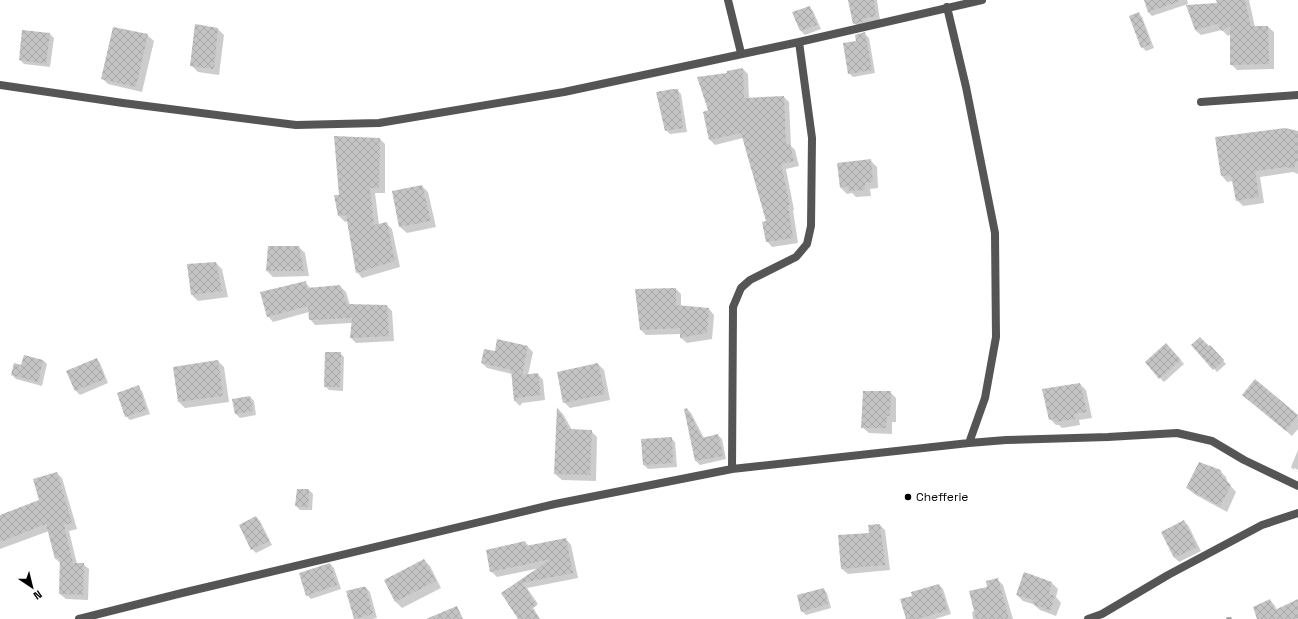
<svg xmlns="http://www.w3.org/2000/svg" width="1298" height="619" font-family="'Space Grotesk',sans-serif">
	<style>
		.shadow { fill: #0003 }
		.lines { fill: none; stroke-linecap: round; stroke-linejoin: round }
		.stream { stroke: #a3a3a3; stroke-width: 4 }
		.building { fill: url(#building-cross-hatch) }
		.minor { stroke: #555; stroke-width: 8 }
		.poi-dot { fill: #000; stroke: #fff; stroke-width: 1.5 }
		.labels { text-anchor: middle; stroke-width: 3.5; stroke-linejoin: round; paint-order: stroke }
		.poi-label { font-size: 12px; fill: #000; stroke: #fff; text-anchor: start }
	</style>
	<defs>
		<pattern id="building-cross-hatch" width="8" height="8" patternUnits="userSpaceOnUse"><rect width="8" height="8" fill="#c4c4c4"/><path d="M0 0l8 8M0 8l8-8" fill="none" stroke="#a7a7a7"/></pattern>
	</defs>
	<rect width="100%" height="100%" fill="#fff"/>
	<path class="shadow" d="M 849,0 L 877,0 L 880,20 L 858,27 L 854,23 Z
		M 1145,0 L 1187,0 L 1188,4 L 1152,16 L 1148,12 Z
		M 1217,0 L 1249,0 L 1255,27 L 1268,27 L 1274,32 L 1274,69 L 1237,70 L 1231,64 L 1231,34 L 1228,36 L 1222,30 L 1201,35 L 1195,30 L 1218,4 Z
		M 809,7 L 813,11 L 821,29 L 805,35 L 801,31 Z
		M 1138,13 L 1142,17 L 1154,48 L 1146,51 L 1142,47 Z
		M 218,29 L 224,35 L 219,75 L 198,72 L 192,66 Z
		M 50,34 L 54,38 L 50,67 L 24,64 L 20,60 Z
		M 865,34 L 869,38 L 875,73 L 853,77 L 849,73 Z
		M 147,35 L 154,41 L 142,92 L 108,84 L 102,78 Z
		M 743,69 L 748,74 L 749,99 L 784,97 L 789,102 L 791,146 L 795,150 L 799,166 L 786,169 L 794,210 L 793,210 L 798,243 L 772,247 L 767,241 L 767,222 L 743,138 L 715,145 L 710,140 L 704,112 L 710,111 L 728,74 L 728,72 Z
		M 677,90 L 681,94 L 687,132 L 670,134 L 666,130 Z
		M 1298,132 L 1298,174 L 1293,172 L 1260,177 L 1264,203 L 1243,206 L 1237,200 L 1233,181 L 1227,182 L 1222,176 Z
		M 379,138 L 385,144 L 385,193 L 375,193 L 379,225 L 386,223 L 392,229 L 400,267 L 362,278 L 357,272 L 348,221 L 345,222 L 339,216 L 336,196 L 340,196 Z
		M 871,161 L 877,167 L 878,188 L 870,189 L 871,196 L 856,197 L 852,193 L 847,194 L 841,188 Z
		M 422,186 L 428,192 L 436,227 L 407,233 L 400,227 Z
		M 299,247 L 305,253 L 309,276 L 273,277 L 267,271 Z
		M 216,263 L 222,269 L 228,297 L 198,301 L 192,295 Z
		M 305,282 L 311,289 L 340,286 L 346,292 L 350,305 L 387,306 L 392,311 L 394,341 L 356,343 L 351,338 L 352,323 L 315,325 L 310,319 L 309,312 L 273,322 L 268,316 Z
		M 676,289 L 681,294 L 681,307 L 709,309 L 714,315 L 712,339 L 687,343 L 681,338 L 681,334 L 646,335 L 640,329 Z
		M 498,340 L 528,347 L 533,352 L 528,375 L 538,374 L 543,380 L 545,400 L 522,403 L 520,406 L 515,401 L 512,374 L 487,368 L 482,363 L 496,353 Z
		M 1193,345 L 1209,348 L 1210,346 L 1226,364 L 1217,372 Z
		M 1170,348 L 1184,364 L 1164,382 L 1160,378 Z
		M 340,353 L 344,357 L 343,391 L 329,390 L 325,386 Z
		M 96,359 L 100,363 L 108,383 L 80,395 L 76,391 L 67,371 Z
		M 43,360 L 47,364 L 42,386 L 16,379 L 12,375 L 22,366 Z
		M 218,361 L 224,367 L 229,402 L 185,408 L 179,402 Z
		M 598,364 L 604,370 L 610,400 L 570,408 L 564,402 Z
		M 1255,381 L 1298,417 L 1298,429 L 1292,436 L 1243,395 Z
		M 1080,384 L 1086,390 L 1092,418 L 1079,420 L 1080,425 L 1062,428 L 1059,425 L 1056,425 L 1050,419 Z
		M 138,387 L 142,391 L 150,414 L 130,420 L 126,416 Z
		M 890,392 L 896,398 L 896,422 L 892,422 L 892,434 L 869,433 L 862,427 Z
		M 250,397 L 254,401 L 256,415 L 240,418 L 236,414 L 233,400 Z
		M 558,409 L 563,414 L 572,430 L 591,431 L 597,437 L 596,481 L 562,480 L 555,474 Z
		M 687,409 L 691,413 L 704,438 L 718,435 L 722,439 L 726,459 L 700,465 L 696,461 Z
		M 671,438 L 675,442 L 677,467 L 648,469 L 644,465 Z
		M 1298,450 L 1298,470 L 1294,468 L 1294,470 L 1298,472 L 1295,471 L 1291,467 Z
		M 1220,471 L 1226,477 L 1228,483 L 1236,492 L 1227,512 L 1194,494 L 1187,487 Z
		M 57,473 L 62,478 L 77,529 L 69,531 L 77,564 L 83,564 L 89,569 L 88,600 L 66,599 L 60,594 L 61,564 L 55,558 L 49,531 L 0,549 L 0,516 L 40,501 Z
		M 309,490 L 313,494 L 312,510 L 300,510 L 296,506 Z
		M 256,517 L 260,521 L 272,545 L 256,553 L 252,549 Z
		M 1184,522 L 1188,525 L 1201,551 L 1179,562 L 1175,558 L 1162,532 Z
		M 880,525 L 885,530 L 890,570 L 848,574 L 842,569 L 839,536 L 870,534 Z
		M 566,539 L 571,545 L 578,578 L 527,588 L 538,604 L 517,613 L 502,594 L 540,568 L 497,577 L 491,571 L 525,542 L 529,546 Z
		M 424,560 L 430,566 L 441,588 L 402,608 L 396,602 L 385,580 Z
		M 330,564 L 334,568 L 341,589 L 311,599 L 307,595 Z
		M 1024,573 L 1052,583 L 1058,589 L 1056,597 L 1061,603 L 1056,616 L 1040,610 L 1033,604 L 1023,601 L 1017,595 Z
		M 997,579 L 1003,585 L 1013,619 L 973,619 L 972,612 L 975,611 L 988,588 Z
		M 939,585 L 943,589 L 951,614 L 935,619 L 907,619 L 914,596 Z
		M 366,588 L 370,592 L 377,618 L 372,619 L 355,619 Z
		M 823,589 L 827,593 L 831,608 L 806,615 L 802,611 Z
		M 1270,600 L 1275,606 L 1277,610 L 1298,601 L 1298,619 L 1259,619 Z"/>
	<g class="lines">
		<path class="stream" d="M 1228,619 L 1230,619"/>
	</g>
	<path class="building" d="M 848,0 L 874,0 L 876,16 L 863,19 L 863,22 L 853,24 Z
		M 1144,0 L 1178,0 L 1178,2 L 1148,12 Z
		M 1216,0 L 1245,0 L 1251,26 L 1268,26 L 1269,64 L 1230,65 L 1230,26 L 1222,31 L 1217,24 L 1195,30 L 1186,5 L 1217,3 Z
		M 810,6 L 817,25 L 800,31 L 792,12 Z
		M 1139,12 L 1151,44 L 1141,48 L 1129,16 Z
		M 195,24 L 218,28 L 214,69 L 190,66 Z
		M 113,27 L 148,34 L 136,87 L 101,79 Z
		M 22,30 L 50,33 L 46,64 L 19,60 Z
		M 865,32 L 872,70 L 848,74 L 843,43 L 856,41 L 855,35 Z
		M 743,68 L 744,98 L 784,96 L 786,144 L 790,144 L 794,161 L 781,164 L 790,205 L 788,205 L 793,238 L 766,242 L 762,222 L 766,221 L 741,133 L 709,140 L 703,112 L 708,110 L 697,77 L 727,73 L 727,71 Z
		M 673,89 L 678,89 L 683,128 L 665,131 L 656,92 Z
		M 1285,128 L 1298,131 L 1298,161 L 1296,161 L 1294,169 L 1286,167 L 1255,171 L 1259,197 L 1236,201 L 1231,175 L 1221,176 L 1215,137 Z
		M 334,136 L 380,138 L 379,188 L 370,188 L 374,225 L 387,222 L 395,261 L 356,273 L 346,215 L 338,216 L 334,195 L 339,195 Z
		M 871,159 L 873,182 L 865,183 L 865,190 L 849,191 L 848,186 L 840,188 L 837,163 Z
		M 422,185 L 431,221 L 399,227 L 392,191 Z
		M 268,246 L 299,246 L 304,271 L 266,271 Z
		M 216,262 L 222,291 L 191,295 L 187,264 Z
		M 306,281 L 307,288 L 340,285 L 347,304 L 387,305 L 389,336 L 350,338 L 352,318 L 309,320 L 308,306 L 267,317 L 260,292 Z
		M 676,288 L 676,305 L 709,308 L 707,333 L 680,338 L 680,328 L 640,330 L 635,289 Z
		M 1200,337 L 1209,346 L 1210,345 L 1224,360 L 1213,370 L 1191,345 Z
		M 497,339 L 528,346 L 522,375 L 538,373 L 541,395 L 517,398 L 516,401 L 514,401 L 511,370 L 481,363 L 484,349 L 495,351 Z
		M 1166,343 L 1181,360 L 1159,379 L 1145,362 Z
		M 325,352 L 341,352 L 340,387 L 324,387 Z
		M 24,355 L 43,360 L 38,382 L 11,375 L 14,363 L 21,365 Z
		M 97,358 L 105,379 L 75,391 L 66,371 Z
		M 218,360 L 223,396 L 178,402 L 173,367 Z
		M 598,363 L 605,394 L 563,403 L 557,372 Z
		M 1255,379 L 1298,415 L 1286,431 L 1242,395 Z
		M 1080,383 L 1087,412 L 1074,414 L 1075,419 L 1055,422 L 1054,419 L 1049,420 L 1042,389 Z
		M 139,385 L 146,410 L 125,417 L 117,393 Z
		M 863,391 L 891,391 L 890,416 L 887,416 L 886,428 L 861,428 Z
		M 250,396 L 253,411 L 235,414 L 232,399 Z
		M 557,407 L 569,429 L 592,430 L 590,475 L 554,474 Z
		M 687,408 L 702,438 L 718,434 L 723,456 L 695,461 L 684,409 Z
		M 672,437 L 673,463 L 643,465 L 641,439 Z
		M 1199,462 L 1221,470 L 1222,477 L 1231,485 L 1220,506 L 1186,488 Z
		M 57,472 L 72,523 L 64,525 L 73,563 L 84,563 L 83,595 L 59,594 L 60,557 L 55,559 L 46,524 L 0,542 L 0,515 L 39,500 L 33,479 Z
		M 297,489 L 309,489 L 308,507 L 295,506 Z
		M 256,516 L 269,541 L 251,550 L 239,525 Z
		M 1184,520 L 1197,547 L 1174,558 L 1161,532 Z
		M 880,524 L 885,565 L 841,569 L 838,535 L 869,533 L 868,525 Z
		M 566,538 L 573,573 L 522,583 L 537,605 L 533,608 L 540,619 L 518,619 L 501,593 L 551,559 L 490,572 L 486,550 L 525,541 L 526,546 Z
		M 424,559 L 436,581 L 395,602 L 384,580 Z
		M 330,563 L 337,585 L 306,596 L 299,573 Z
		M 1024,572 L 1052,582 L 1049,594 L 1055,596 L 1050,611 L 1033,604 L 1034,600 L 1016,595 Z
		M 998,578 L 1009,619 L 976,619 L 969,591 L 987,587 L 986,581 Z
		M 939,584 L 948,610 L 918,619 L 906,619 L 900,599 L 912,596 L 911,592 Z
		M 362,587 L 366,587 L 373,614 L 354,619 L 346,591 Z
		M 824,588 L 828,604 L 801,612 L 797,595 Z
		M 1270,599 L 1275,610 L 1298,599 L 1298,619 L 1257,619 L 1253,607 Z
		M 457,606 L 463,619 L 426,619 Z"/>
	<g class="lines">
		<path class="minor" d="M 728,0 L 741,53
			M 947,7 L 966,87 L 995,233 L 996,337 L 985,398 L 969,443
			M 0,85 L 123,103 L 296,125 L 379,123 L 564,92 L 799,42 L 982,0
			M 1201,102 L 1298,95
			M 732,469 L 733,307 L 741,288 L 750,280 L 796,257 L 807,244 L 811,226 L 812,138 L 799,42
			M 79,619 L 182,593 L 555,504 L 732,469 L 969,443 L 1006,440 L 1108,437 L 1177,433 L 1212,441 L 1244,460 L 1298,486
			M 1088,619 L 1102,614 L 1168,575 L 1262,525 L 1298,513"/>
	</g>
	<circle class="poi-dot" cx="908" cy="497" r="4"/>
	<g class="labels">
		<g class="poi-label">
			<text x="916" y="501">Chefferie</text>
		</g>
	</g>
	<g transform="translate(32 587) rotate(145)" stroke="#ffffff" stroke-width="3" paint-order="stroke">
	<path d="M0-3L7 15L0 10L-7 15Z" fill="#000000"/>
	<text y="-6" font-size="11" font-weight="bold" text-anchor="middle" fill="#000000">N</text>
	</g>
</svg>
